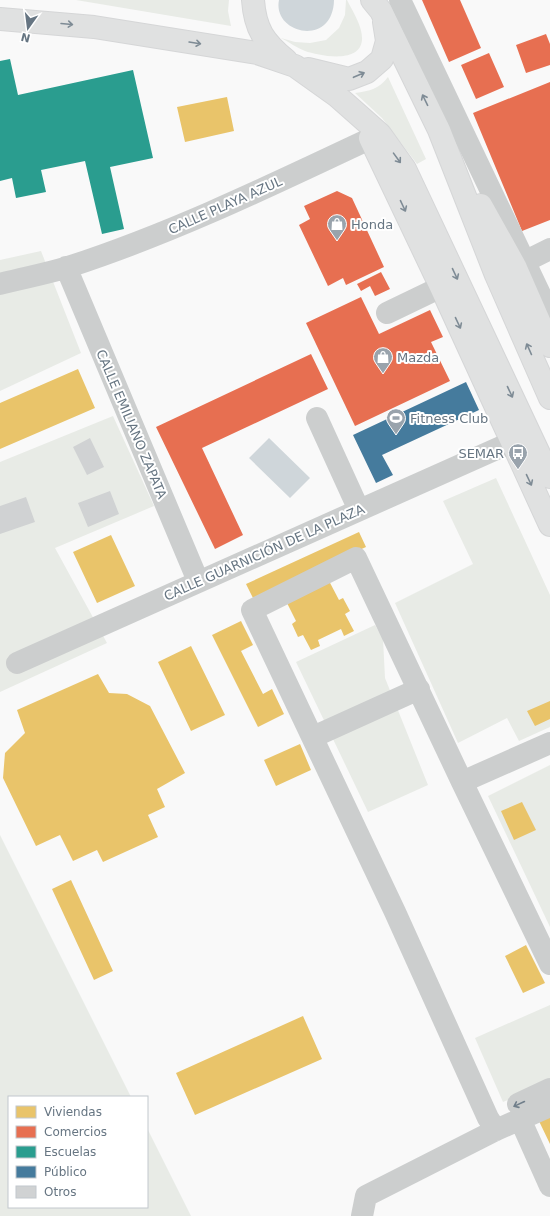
<svg xmlns="http://www.w3.org/2000/svg" width="550" height="1216" font-family="'DejaVu Sans',sans-serif">
	<style>
		.green { fill: #e8ebe6 }
		.water { fill: #cfd6da }
		.homes { fill: #e9c46a }
		.shops { fill: #e76f51 }
		.schools { fill: #2a9d8f }
		.public { fill: #457b9d }
		.building { fill: #d0d2d3 }
		.lines { fill: none; stroke-linecap: round; stroke-linejoin: round }
		.major-casing { stroke: #d5d6d7; stroke-width: 24 }
		.minor { stroke: #cccece; stroke-width: 22 }
		.major { stroke: #e0e1e1; stroke-width: 22 }
		.oneway { stroke: #7e8b95 }
		.oneway2 { stroke: #707e8a }
		.labels { text-anchor: middle; stroke-width: 4; stroke-linejoin: round; paint-order: stroke }
		.street-label { font-size: 13px; fill: #667582; stroke: #fff }
		.poi-label { font-size: 13px; fill: #667582; stroke: #fff; text-anchor: start }
	</style>
	<rect width="100%" height="100%" fill="#f9f9f9"/>
	<path class="green" d="M 76,0 L 229,0 L 228,11 L 231,26 Z
		M 346,0 L 347,0 C 353,12 363,27 362,40 C 360,64 320,56 305,51 C 297,48 289,42 281,38 L 295,42 L 310,43 L 326,40 L 339,28 L 345,15 Z
		M 388,77 L 426,159 L 417,164 L 382,118 L 355,93 C 370,91 379,89 388,77 Z
		M 41,251 L 81,353 L 0,391 L 0,260 Z
		M 113,416 L 154,506 L 55,548 L 107,643 L 0,692 L 0,462 Z
		M 496,478 L 550,595 L 550,727 L 519,741 L 507,718 L 458,743 L 395,603 L 473,564 L 443,501 Z
		M 375,625 L 383,639 L 385,678 L 428,785 L 368,812 L 296,662 Z
		M 550,765 L 550,927 L 488,796 Z
		M 0,835 L 131,1097 L 9,1097 L 9,1207 L 147,1207 L 147,1128 L 191,1216 L 0,1216 Z
		M 550,1005 L 550,1082 L 503,1102 L 475,1038 Z"/>
	<path class="water" d="M 279,0 L 334,0 C 333,48 272,34 279,0 Z
		M 269,438 L 310,478 L 290,498 L 249,458 Z"/>
	<path class="homes" d="M 227,97 L 234,131 L 185,142 L 177,107 Z
		M 78,369 L 95,408 L 0,449 L 0,403 Z
		M 359,532 L 366,547 L 253,598 L 246,584 Z
		M 111,535 L 135,586 L 97,603 L 73,552 Z
		M 328,579 L 339,600 L 343,598 L 350,611 L 345,614 L 354,631 L 344,636 L 341,629 L 318,640 L 320,646 L 311,650 L 303,635 L 298,637 L 292,624 L 296,621 L 285,599 Z
		M 241,621 L 253,645 L 241,651 L 263,694 L 272,689 L 284,714 L 258,727 L 212,635 Z
		M 191,646 L 225,715 L 191,731 L 158,662 Z
		M 98,674 L 109,693 L 127,694 L 150,706 L 185,773 L 157,789 L 165,807 L 148,815 L 158,837 L 103,862 L 97,850 L 73,861 L 60,835 L 36,846 L 3,778 L 5,753 L 25,733 L 17,710 Z
		M 550,701 L 550,719 L 535,726 L 527,711 Z
		M 300,744 L 311,770 L 276,786 L 264,760 Z
		M 522,802 L 536,830 L 514,840 L 501,811 Z
		M 71,880 L 113,971 L 94,980 L 52,889 Z
		M 526,945 L 545,983 L 523,993 L 505,956 Z
		M 303,1016 L 322,1059 L 195,1115 L 176,1073 Z
		M 550,1113 L 550,1144 L 538,1119 Z"/>
	<path class="shops" d="M 422,0 L 460,0 L 481,48 L 449,62 Z
		M 546,34 L 550,44 L 550,65 L 526,73 L 516,45 Z
		M 489,53 L 504,87 L 476,99 L 461,65 Z
		M 550,82 L 550,220 L 522,231 L 473,113 Z
		M 337,191 L 352,198 L 384,267 L 346,285 L 343,278 L 328,286 L 299,225 L 310,219 L 304,206 Z
		M 381,272 L 390,289 L 375,296 L 370,286 L 361,291 L 357,284 Z
		M 361,297 L 379,334 L 430,310 L 443,337 L 431,342 L 450,381 L 355,426 L 306,323 Z
		M 311,354 L 328,389 L 202,448 L 243,535 L 215,549 L 156,427 Z"/>
	<path class="schools" d="M 10,59 L 18,95 L 133,70 L 153,158 L 110,167 L 124,229 L 102,234 L 85,161 L 41,170 L 46,192 L 16,198 L 12,178 L 0,181 L 0,61 Z"/>
	<path class="public" d="M 466,382 L 479,410 L 382,455 L 393,475 L 376,483 L 353,435 Z"/>
	<path class="building" d="M 90,438 L 104,467 L 87,475 L 73,447 Z
		M 110,491 L 119,514 L 88,527 L 78,503 Z
		M 26,497 L 35,522 L 0,534 L 0,506 Z"/>
	<g class="lines">
		<g class="major-casing">
			<path id="major" d="M 253,0 C 255,29 264,42 286,60
				M 372,0 L 381,11 L 439,130 L 496,275 L 550,398
				M 0,19 L 94,27 L 257,53 L 295,66 L 337,96 L 380,134 L 405,169 L 550,477
				M 308,69 L 349,79 L 367,72 L 382,59 L 387,41 L 384,22
				M 370,138 L 441,287 L 550,525
				M 481,205 L 515,266 L 550,346"/>
		</g>
		<path class="minor" d="M 400,0 L 550,315
			M 66,267 L 198,581
			M 512,268 L 550,249
			M 0,284 C 22,278 46,274 68,267 C 176,232 278,182 380,134
			M 387,313 L 441,287
			M 317,418 L 359,510
			M 17,663 L 512,442
			M 313,737 L 419,689
			M 462,782 L 550,743
			M 518,1104 L 550,1089
			M 520,1119 L 550,1186
			M 496,1130 L 488,1118 L 395,912 L 252,610 L 356,558 L 462,782 L 550,964
			M 362,1216 L 366,1196 L 496,1130 L 550,1106"/>
		<use href="#major" class="major"/>
	</g>
	<defs><path id="oneway-shaft" d="M-6 0H5M1.5-3L5.5 0L1.5 3" fill="none" stroke-width="1.6" stroke-linecap="round" stroke-linejoin="round"/></defs>
	<g class="oneway">
		<use href="#oneway-shaft" transform="translate(67 24) rotate(5)"/>
		<use href="#oneway-shaft" transform="translate(195 43) rotate(9)"/>
		<use href="#oneway-shaft" transform="translate(359 75) rotate(-23)"/>
		<use href="#oneway-shaft" transform="translate(425 100) rotate(-116)"/>
		<use href="#oneway-shaft" transform="translate(397 158) rotate(54)"/>
		<use href="#oneway-shaft" transform="translate(403 206) rotate(65)"/>
		<use href="#oneway-shaft" transform="translate(455 274) rotate(65)"/>
		<use href="#oneway-shaft" transform="translate(458 323) rotate(65)"/>
		<use href="#oneway-shaft" transform="translate(529 349) rotate(-114)"/>
		<use href="#oneway-shaft" transform="translate(510 392) rotate(65)"/>
		<use href="#oneway-shaft" transform="translate(529 480) rotate(65)"/>
	</g>
	<use class="oneway2" href="#oneway-shaft" transform="translate(519 1104) rotate(155)"/>
	<defs>
		<g id="shop-pin" transform="scale(1)"><path d="M0 17L-7.5 6A9.5 9.5 0 1 1 7.5 6Z" fill="#99a3ac" stroke="#fff"/><path d="M-5-2.5h2.3a2.7 3.5 0 0 1 5.4 0H5L5.5 6h-11ZM-1.5-2.5h3a1.5 2.3 0 0 0-3 0Z" fill="#fff"/></g>
		<g id="stadium-pin" transform="scale(1)"><path d="M0 17L-7.5 6A9.5 9.5 0 1 1 7.5 6Z" fill="#99a3ac" stroke="#fff"/><path d="M0-5a6.5 5 0 1 0 0 10a6.5 5 0 1 0 0-10ZM-3.5-1.8h7v3.6h-7Z" fill="#fff"/></g>
		<g id="bus-pin" transform="scale(1)"><path d="M0 17L-7.5 6A9.5 9.5 0 1 1 7.5 6Z" fill="#99a3ac" stroke="#fff"/><path d="M-5-6H5V4H4V6H2V4H-2V6H-4V4H-5ZM-3.5-4V0h7V-4ZM-3.5 1.2v1.5H-2V1.2ZM2 1.2v1.5H3.5V1.2Z" fill="#fff"/></g>
	</defs>
	<g fill-rule="evenodd">
		<use href="#shop-pin" x="337" y="224"/>
		<use href="#shop-pin" x="383" y="357"/>
		<use href="#stadium-pin" x="396" y="418"/>
		<use href="#bus-pin" x="518" y="453"/>
	</g>
	<g class="labels">
		<g class="street-label">
			<text transform="translate(225 205) rotate(-24)" y="5">CALLE PLAYA AZUL</text>
			<text transform="translate(132 424) rotate(67)" y="5">CALLE EMILIANO ZAPATA</text>
			<text transform="translate(264 552) rotate(-24)" y="5">CALLE GUARNICIÓN DE LA PLAZA</text>
		</g>
		<g class="poi-label">
			<text x="351" y="229">Honda</text>
			<text x="397" y="362">Mazda</text>
			<text x="410" y="423">Fitness Club</text>
			<text x="504" y="458" text-anchor="end">SEMAR</text>
		</g>
	</g>
	<rect x="8" y="1096" width="140" height="112" fill="#ffffff" stroke="#c2c8cd"/>
	<rect x="16" y="1106" width="20" height="12" fill="#e9c46a" stroke="#c2c8cd"/>
	<text x="44" y="1116" font-size="12" fill="#667582">Viviendas</text>
	<rect x="16" y="1126" width="20" height="12" fill="#e76f51" stroke="#c2c8cd"/>
	<text x="44" y="1136" font-size="12" fill="#667582">Comercios</text>
	<rect x="16" y="1146" width="20" height="12" fill="#2a9d8f" stroke="#c2c8cd"/>
	<text x="44" y="1156" font-size="12" fill="#667582">Escuelas</text>
	<rect x="16" y="1166" width="20" height="12" fill="#457b9d" stroke="#c2c8cd"/>
	<text x="44" y="1176" font-size="12" fill="#667582">Público</text>
	<rect x="16" y="1186" width="20" height="12" fill="#d0d2d3" stroke="#c2c8cd"/>
	<text x="44" y="1196" font-size="12" fill="#667582">Otros</text>
	<g transform="translate(28 28) rotate(194)" stroke="#ffffff" stroke-width="3" paint-order="stroke">
	<path d="M0-3L7 15L0 10L-7 15Z" fill="#667582"/>
	<text y="-6" font-size="11" font-weight="bold" text-anchor="middle" fill="#667582">N</text>
	</g>
</svg>
